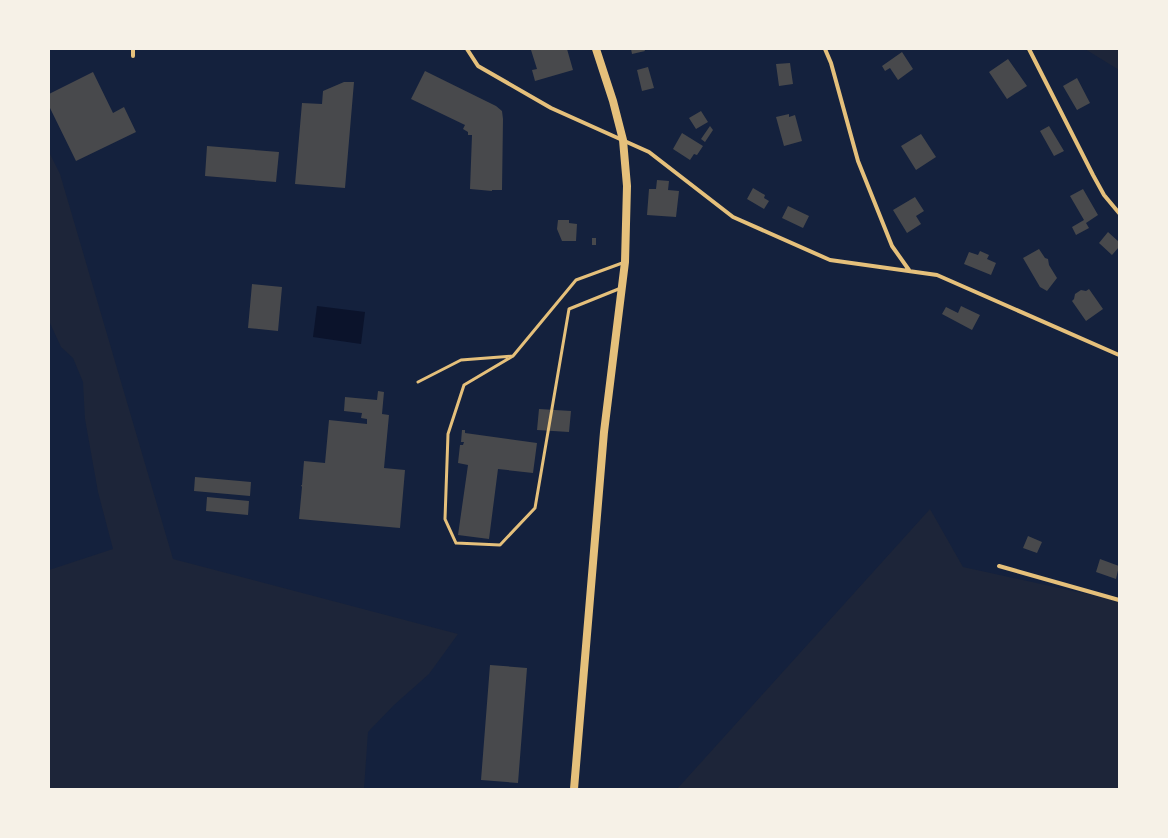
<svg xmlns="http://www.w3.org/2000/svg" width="1168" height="838" font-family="'Zilla Slab',serif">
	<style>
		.green { fill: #1d2539 }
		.water { fill: #0b132b }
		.building { fill: #48494c }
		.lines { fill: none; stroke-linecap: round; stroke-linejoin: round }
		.service { stroke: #e5c07b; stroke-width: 3 }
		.minor { stroke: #e5c07b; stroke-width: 4 }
		.secondary { stroke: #e5c07b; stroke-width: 8 }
	</style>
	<rect width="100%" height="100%" fill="#14213d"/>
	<path class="green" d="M 1085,49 L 1119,49 L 1119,70 Z
		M 49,152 L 60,174 L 173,559 L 458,634 L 429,674 L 394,705 L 368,732 L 364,789 L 49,789 L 49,570 L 113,549 L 98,492 L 85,419 L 83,382 L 73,358 L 61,347 L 49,321 Z
		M 930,509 L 963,567 L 1119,601 L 1119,789 L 677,789 Z"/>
	<path class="water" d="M 317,306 L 365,312 L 361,344 L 313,337 Z"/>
	<path class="building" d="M 567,49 L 573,70 L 535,81 L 532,70 L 537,69 L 531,50 Z
		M 631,49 L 644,49 L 645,51 L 632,54 Z
		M 902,52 L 913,69 L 898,80 L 890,68 L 885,71 L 882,66 Z
		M 1008,59 L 1027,86 L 1007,99 L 989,72 Z
		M 790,63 L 793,84 L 779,86 L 776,64 Z
		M 648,67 L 654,88 L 642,91 L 637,70 Z
		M 425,71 L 496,106 L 502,111 L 503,119 L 502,190 L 492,190 L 492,191 L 470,189 L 472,135 L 468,135 L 468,132 L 463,129 L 465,125 L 411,99 Z
		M 93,72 L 113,113 L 124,107 L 136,132 L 76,161 L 49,106 L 49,94 Z
		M 1077,78 L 1090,103 L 1077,110 L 1063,86 Z
		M 344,82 L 354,82 L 345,188 L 295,184 L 302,103 L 322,104 L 323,91 Z
		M 701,111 L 708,122 L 696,129 L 689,118 Z
		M 789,114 L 789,117 L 795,115 L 802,141 L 784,146 L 776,117 Z
		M 710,126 L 713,130 L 705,142 L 701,139 Z
		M 1049,126 L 1064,151 L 1054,156 L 1040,131 Z
		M 682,133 L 703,146 L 697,155 L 694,154 L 690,160 L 673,149 Z
		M 921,134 L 936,157 L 916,170 L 901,146 Z
		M 207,146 L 279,152 L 276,182 L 205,176 Z
		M 657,180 L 669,181 L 668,190 L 679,191 L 676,217 L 647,215 L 649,189 L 656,189 Z
		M 753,188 L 765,195 L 764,198 L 769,201 L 764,209 L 747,199 Z
		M 1083,189 L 1098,215 L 1086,223 L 1089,228 L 1076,235 L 1072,227 L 1084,220 L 1070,196 Z
		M 915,197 L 924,211 L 916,216 L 921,224 L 907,233 L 893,210 Z
		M 788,206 L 809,216 L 803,228 L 782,218 Z
		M 558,220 L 569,220 L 569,223 L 577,224 L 576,241 L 562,241 L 557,229 Z
		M 1108,232 L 1119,242 L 1119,247 L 1112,255 L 1099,243 Z
		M 592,238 L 596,238 L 596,245 L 592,245 Z
		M 1039,249 L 1045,258 L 1048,259 L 1049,265 L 1057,278 L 1047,291 L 1040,287 L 1023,258 Z
		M 980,251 L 989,255 L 987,259 L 996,263 L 991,275 L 964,264 L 969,252 L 978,255 Z
		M 252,284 L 282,287 L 278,331 L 248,328 Z
		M 1089,289 L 1103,309 L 1086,321 L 1072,301 L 1074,299 L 1075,294 L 1081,290 L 1086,291 Z
		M 961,306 L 980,315 L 972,330 L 942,314 L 946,307 L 958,313 Z
		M 378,391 L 384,392 L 382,414 L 389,415 L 384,468 L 405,470 L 400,528 L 299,519 L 302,487 L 301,485 L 302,485 L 304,461 L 325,463 L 329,420 L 367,424 L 367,419 L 361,418 L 362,413 L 344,411 L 345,397 L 377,400 Z
		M 539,409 L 571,411 L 569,432 L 537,430 Z
		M 462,430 L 465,430 L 465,433 L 537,443 L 533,473 L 498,469 L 489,539 L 458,535 L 468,465 L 458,463 L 460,445 L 463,445 L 464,442 L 461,442 Z
		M 195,477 L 251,482 L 250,496 L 194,491 Z
		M 207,497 L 249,501 L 248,515 L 206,511 Z
		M 1028,536 L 1042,542 L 1037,553 L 1023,548 Z
		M 1100,559 L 1119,566 L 1116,579 L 1096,572 Z
		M 490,665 L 527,668 L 518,783 L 481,780 Z"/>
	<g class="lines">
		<path class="service" d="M 513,356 L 464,385 L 448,434 L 445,519 L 456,543 L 500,545 L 535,508 L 569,309 L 621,288
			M 418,382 L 461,360 L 513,356 L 576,280 L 625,262"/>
		<path class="minor" d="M 467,49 L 478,66 L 551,108 L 649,152 L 733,217 L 830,260 L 937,275 L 1119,355
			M 825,49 L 831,63 L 858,161 L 892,246 L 909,270
			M 1029,49 L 1093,175 L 1104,195 L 1119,213
			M 133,56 L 133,49
			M 999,566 L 1119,600"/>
		<path class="secondary" d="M 574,789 L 604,432 L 625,262 L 627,186 L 623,140 L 613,101 L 596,49"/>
	</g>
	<rect width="1168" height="838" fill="none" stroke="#f6f1e7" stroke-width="100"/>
</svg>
